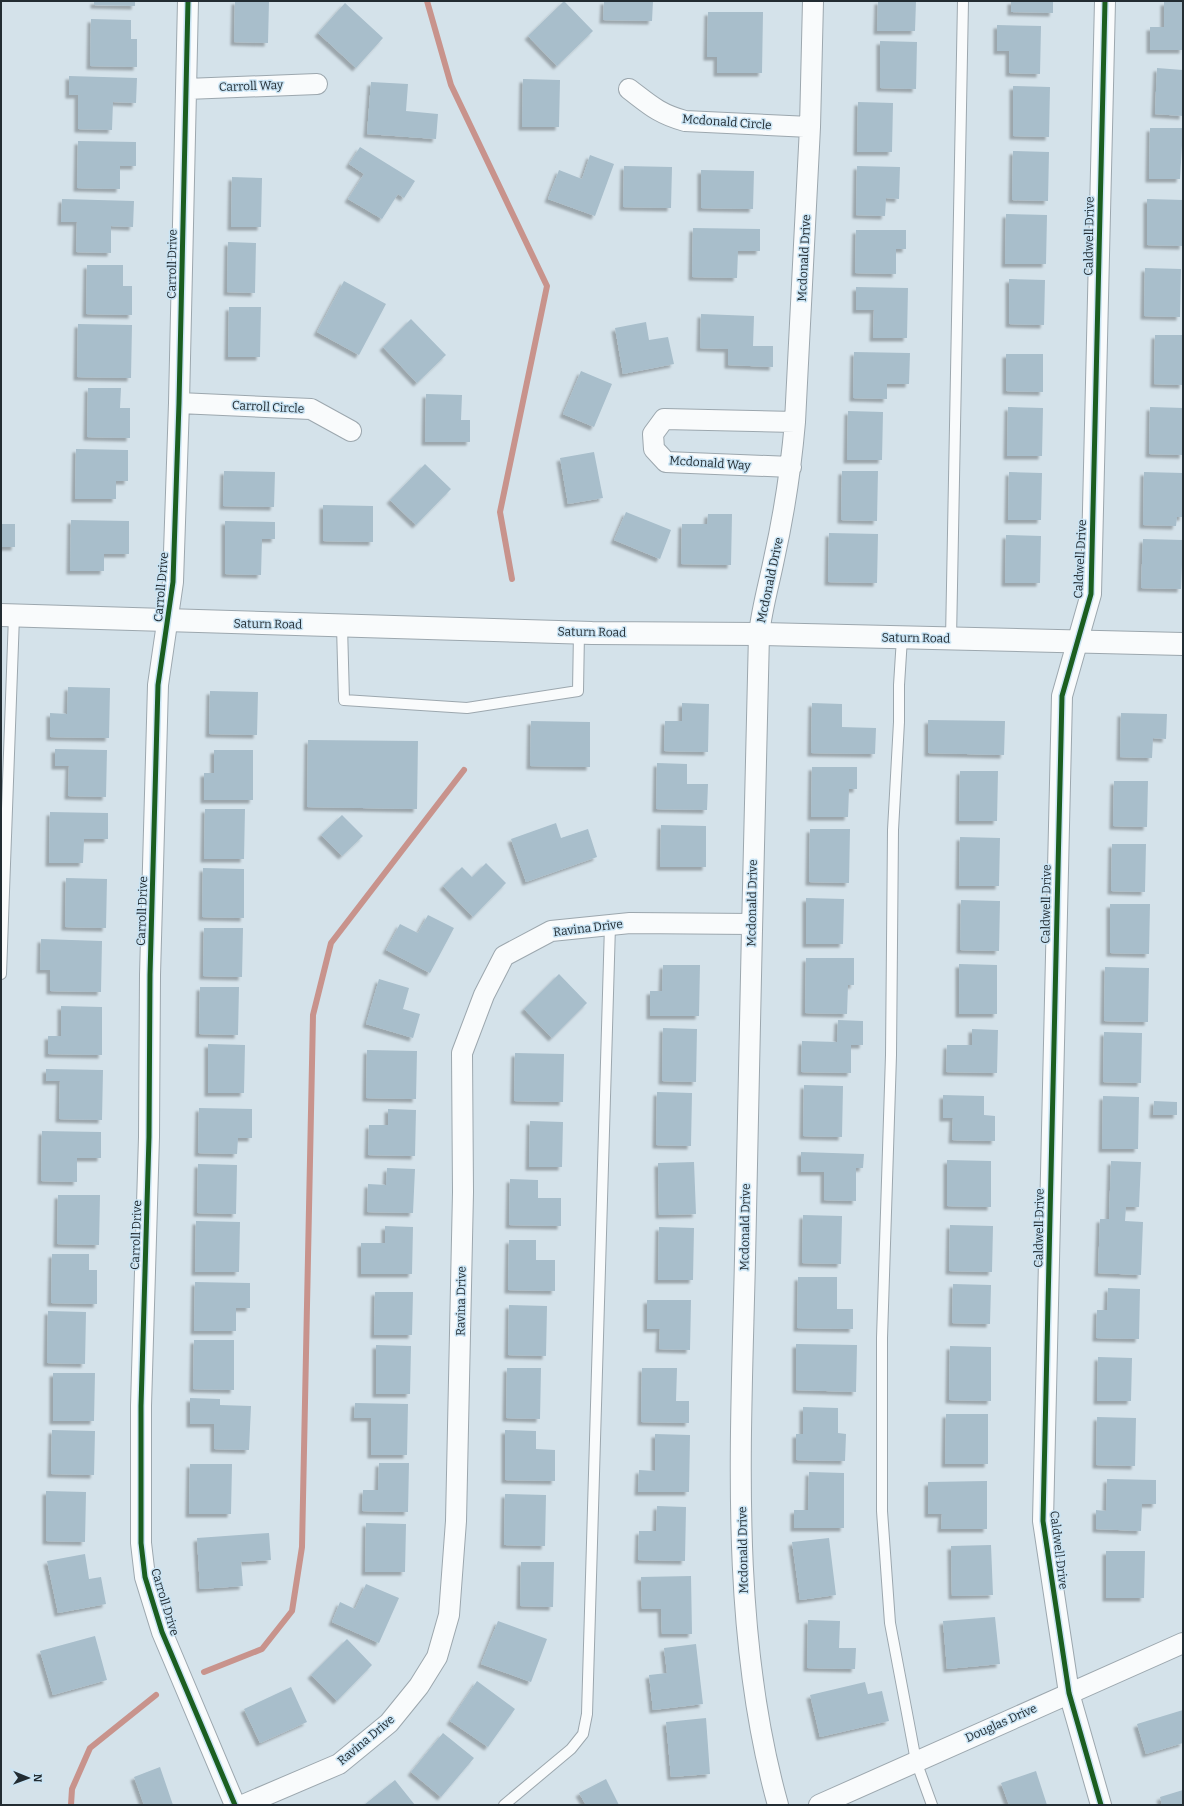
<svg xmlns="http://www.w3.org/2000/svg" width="1184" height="1806" font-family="Bitter,serif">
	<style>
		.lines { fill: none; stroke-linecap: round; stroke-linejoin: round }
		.stream { stroke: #c8938c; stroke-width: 6 }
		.building { fill: #a8becb; filter: url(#shadow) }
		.service-casing { stroke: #9ca7ae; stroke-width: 12 }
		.minor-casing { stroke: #9ca7ae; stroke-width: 22 }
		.tertiary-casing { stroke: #9ca7ae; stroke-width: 24 }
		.service { stroke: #f9fbfc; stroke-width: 10 }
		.minor { stroke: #f9fbfc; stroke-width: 20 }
		.tertiary { stroke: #f9fbfc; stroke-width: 22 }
		.cycleway-casing { stroke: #cae4f4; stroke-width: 8 }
		.cycleway { stroke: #1b5e20; stroke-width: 5 }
		.labels { text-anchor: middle; stroke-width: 3; stroke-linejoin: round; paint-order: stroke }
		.street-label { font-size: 12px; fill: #222c32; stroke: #cae4f4 }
	</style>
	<defs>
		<filter id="shadow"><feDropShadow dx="-3.5" dy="3.5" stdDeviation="1" flood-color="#0004"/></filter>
	</defs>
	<rect width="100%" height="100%" fill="#d4e2ea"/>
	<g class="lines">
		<path class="stream" d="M 427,1 L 451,85 L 547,286 L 500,512 L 512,579
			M 204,1672 L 262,1649 L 292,1611 L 302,1547 L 313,1015 L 331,943 L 464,770
			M 71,1805 L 72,1789 L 90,1748 L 156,1695"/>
	</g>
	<path class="building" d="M 94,1 L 135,1 L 135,6 L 94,5 Z
		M 235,1 L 269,1 L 268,43 L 234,42 Z
		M 564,1 L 593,31 L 557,66 L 528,36 Z
		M 604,1 L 653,1 L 652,21 L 603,20 Z
		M 878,1 L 916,1 L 915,31 L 877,31 Z
		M 1011,1 L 1053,1 L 1053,13 L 1011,12 Z
		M 1164,2 L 1183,2 L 1183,50 L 1150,50 L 1150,27 L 1164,27 Z
		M 345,3 L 383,38 L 356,68 L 318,33 Z
		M 708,12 L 763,12 L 762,73 L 717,73 L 717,57 L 707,57 Z
		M 91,19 L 131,20 L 131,39 L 137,39 L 137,67 L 90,66 Z
		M 997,25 L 1041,26 L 1040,74 L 1009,73 L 1009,51 L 997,51 Z
		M 880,41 L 917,42 L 916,89 L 880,88 Z
		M 1157,68 L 1183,70 L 1183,116 L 1155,114 Z
		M 69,76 L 137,78 L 136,103 L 113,102 L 112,130 L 78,129 L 78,95 L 69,95 Z
		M 523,79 L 560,80 L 559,127 L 522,127 Z
		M 371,82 L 408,84 L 406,111 L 438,114 L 436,139 L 367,134 Z
		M 1013,86 L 1050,87 L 1049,137 L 1013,136 Z
		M 858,102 L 893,103 L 892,152 L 857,152 Z
		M 1150,128 L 1183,128 L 1180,179 L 1149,179 Z
		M 78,141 L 136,142 L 136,166 L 120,166 L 120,189 L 77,188 Z
		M 360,147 L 415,181 L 404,198 L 398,194 L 382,219 L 348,199 L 364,174 L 349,164 Z
		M 1013,151 L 1049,152 L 1048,201 L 1012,200 Z
		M 590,155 L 614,164 L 595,216 L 548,199 L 559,170 L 582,179 Z
		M 624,166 L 672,167 L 671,208 L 623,207 Z
		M 857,166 L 900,167 L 899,199 L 886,198 L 885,216 L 856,215 Z
		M 701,170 L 754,171 L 753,209 L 701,208 Z
		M 232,177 L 262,178 L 261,227 L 231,227 Z
		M 62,199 L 134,201 L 133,227 L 111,226 L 111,253 L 76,252 L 77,222 L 61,222 Z
		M 1147,199 L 1183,200 L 1183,246 L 1147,245 Z
		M 1006,214 L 1047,215 L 1046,264 L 1005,264 Z
		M 693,228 L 760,229 L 760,251 L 738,251 L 737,278 L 692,277 Z
		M 856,230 L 906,230 L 906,249 L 896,249 L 896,274 L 855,273 Z
		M 228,242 L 256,243 L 255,293 L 227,292 Z
		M 87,265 L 123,265 L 123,286 L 132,286 L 132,315 L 86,314 Z
		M 1145,268 L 1181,269 L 1180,317 L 1144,316 Z
		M 1009,279 L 1045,280 L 1044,325 L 1009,324 Z
		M 344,281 L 386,304 L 359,355 L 317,332 Z
		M 856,287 L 908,288 L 907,338 L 873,338 L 874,310 L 856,310 Z
		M 229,307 L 261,307 L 260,357 L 228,357 Z
		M 701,314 L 754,316 L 753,346 L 773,346 L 773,367 L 728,365 L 728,349 L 700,348 Z
		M 411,319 L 446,355 L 417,383 L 383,347 Z
		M 646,322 L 649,340 L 668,337 L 674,364 L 623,374 L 615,328 Z
		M 78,324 L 132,325 L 131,378 L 77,377 Z
		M 1155,335 L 1183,335 L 1183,385 L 1154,384 Z
		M 854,352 L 910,353 L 909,384 L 887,384 L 887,399 L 853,398 Z
		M 1006,354 L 1043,354 L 1043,392 L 1006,391 Z
		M 581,371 L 612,384 L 594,427 L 563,414 Z
		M 88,388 L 121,388 L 120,408 L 130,408 L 130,438 L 87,437 Z
		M 426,394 L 462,395 L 461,420 L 470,420 L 470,442 L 425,442 Z
		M 1008,407 L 1043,408 L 1042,456 L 1007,456 Z
		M 1150,407 L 1183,408 L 1183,455 L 1149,454 Z
		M 848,411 L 883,412 L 882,460 L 847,460 Z
		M 76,449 L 128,450 L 128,481 L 116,481 L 116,499 L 75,499 Z
		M 594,452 L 603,498 L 568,504 L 560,458 Z
		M 425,464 L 451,489 L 416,525 L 390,500 Z
		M 224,471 L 275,472 L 274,507 L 223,506 Z
		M 842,471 L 878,471 L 877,521 L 841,520 Z
		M 1009,472 L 1042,473 L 1041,520 L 1008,520 Z
		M 1144,472 L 1183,473 L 1183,517 L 1177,517 L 1176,526 L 1143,525 Z
		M 323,505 L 373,506 L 373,542 L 323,541 Z
		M 626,512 L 671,530 L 660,559 L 614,540 Z
		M 708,514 L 732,514 L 731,565 L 681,564 L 682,524 L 707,524 Z
		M 71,520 L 129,521 L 129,554 L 104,554 L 104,571 L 70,571 Z
		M 225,521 L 275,522 L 275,539 L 262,539 L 261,575 L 225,574 Z
		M 1,524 L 15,524 L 15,547 L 1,547 Z
		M 829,533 L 878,534 L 877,583 L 828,582 Z
		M 1006,535 L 1041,536 L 1040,583 L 1005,583 Z
		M 1143,539 L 1183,540 L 1181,589 L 1141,588 Z
		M 68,687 L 110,688 L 109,738 L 50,737 L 50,713 L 67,714 Z
		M 210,691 L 258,692 L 257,735 L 209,734 Z
		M 682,703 L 709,704 L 708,752 L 664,751 L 665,721 L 682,721 Z
		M 812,703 L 842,704 L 842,727 L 876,728 L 875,754 L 811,753 Z
		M 1121,713 L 1167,714 L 1166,739 L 1153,738 L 1152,758 L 1120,757 Z
		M 928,720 L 1005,721 L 1004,755 L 928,753 Z
		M 531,721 L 590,722 L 590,767 L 530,766 Z
		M 308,740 L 418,741 L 417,809 L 307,807 Z
		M 55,749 L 107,750 L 106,797 L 68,796 L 69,766 L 55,766 Z
		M 214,750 L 253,750 L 253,800 L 204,800 L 204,773 L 214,773 Z
		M 657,763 L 687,764 L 687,784 L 708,784 L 707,810 L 656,809 Z
		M 812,767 L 857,767 L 857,789 L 849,789 L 848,817 L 811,817 Z
		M 960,771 L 998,771 L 997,821 L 959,821 Z
		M 1114,781 L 1148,781 L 1147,827 L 1113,826 Z
		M 205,809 L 245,809 L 244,859 L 204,859 Z
		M 50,812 L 108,813 L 108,839 L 84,839 L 83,863 L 49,863 Z
		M 342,815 L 363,836 L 342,856 L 321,835 Z
		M 556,823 L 561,838 L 588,829 L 597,857 L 526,882 L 511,839 Z
		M 661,825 L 706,826 L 706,867 L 660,867 Z
		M 810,829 L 850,829 L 849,883 L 809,882 Z
		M 960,837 L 1000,838 L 999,886 L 959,886 Z
		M 1112,844 L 1146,844 L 1145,892 L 1111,891 Z
		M 486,863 L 506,883 L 473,917 L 443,886 L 462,867 L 472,877 Z
		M 203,868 L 244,869 L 244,918 L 202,917 Z
		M 66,878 L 107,879 L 106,928 L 65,927 Z
		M 806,898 L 844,899 L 843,944 L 806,944 Z
		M 961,900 L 1000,901 L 999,951 L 960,950 Z
		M 1110,904 L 1150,904 L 1149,954 L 1110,953 Z
		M 428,915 L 454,928 L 430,973 L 386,950 L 400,924 L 418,933 Z
		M 204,928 L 243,928 L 242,977 L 203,976 Z
		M 41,939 L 102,941 L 101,992 L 50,991 L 50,970 L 40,970 Z
		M 806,958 L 854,958 L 854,985 L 848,985 L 847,1014 L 805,1013 Z
		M 959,964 L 997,965 L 997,1014 L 959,1014 Z
		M 663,965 L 700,965 L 699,1016 L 650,1016 L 650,991 L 662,991 Z
		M 1105,967 L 1149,968 L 1148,1022 L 1104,1021 Z
		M 559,974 L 587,1003 L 552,1038 L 524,1009 Z
		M 379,979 L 409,988 L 403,1009 L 420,1014 L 413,1038 L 366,1024 Z
		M 200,987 L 239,987 L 238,1035 L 199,1034 Z
		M 61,1006 L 102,1007 L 102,1055 L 48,1054 L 48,1036 L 61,1036 Z
		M 838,1020 L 863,1021 L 863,1045 L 851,1045 L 851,1073 L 801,1072 L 802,1041 L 837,1042 Z
		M 663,1028 L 697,1029 L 696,1082 L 662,1081 Z
		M 972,1029 L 998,1030 L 997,1073 L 946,1072 L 947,1045 L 972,1045 Z
		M 1104,1032 L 1142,1033 L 1141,1083 L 1103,1082 Z
		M 208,1044 L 245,1045 L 244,1093 L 208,1093 Z
		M 367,1050 L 417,1051 L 416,1099 L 366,1098 Z
		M 515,1053 L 564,1054 L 563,1102 L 514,1101 Z
		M 46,1069 L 103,1070 L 102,1120 L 59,1119 L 60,1081 L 46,1081 Z
		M 804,1085 L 843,1086 L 842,1137 L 803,1136 Z
		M 657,1092 L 692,1093 L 691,1146 L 656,1145 Z
		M 943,1095 L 984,1096 L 984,1115 L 995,1116 L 995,1141 L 952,1140 L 953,1118 L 943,1118 Z
		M 1103,1096 L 1139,1097 L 1138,1149 L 1102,1149 Z
		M 1154,1101 L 1177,1102 L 1177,1115 L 1153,1115 Z
		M 199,1108 L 252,1109 L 252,1138 L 238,1138 L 237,1154 L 198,1153 Z
		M 388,1109 L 416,1110 L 415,1156 L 368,1155 L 369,1125 L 388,1125 Z
		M 530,1121 L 563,1122 L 562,1167 L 529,1167 Z
		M 42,1131 L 101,1132 L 101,1158 L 77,1158 L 77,1182 L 41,1181 Z
		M 801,1152 L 864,1154 L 863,1168 L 856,1168 L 856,1201 L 824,1200 L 824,1172 L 801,1172 Z
		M 947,1160 L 991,1161 L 991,1207 L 947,1206 Z
		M 1111,1161 L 1141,1162 L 1139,1207 L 1126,1207 L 1125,1221 L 1143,1222 L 1141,1275 L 1098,1273 L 1100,1219 L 1109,1219 Z
		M 694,1162 L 696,1214 L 659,1215 L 658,1163 Z
		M 198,1164 L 237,1165 L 236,1214 L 197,1213 Z
		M 387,1168 L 415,1169 L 413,1213 L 367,1212 L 368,1184 L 386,1185 Z
		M 510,1179 L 538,1180 L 538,1198 L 561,1198 L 561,1226 L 509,1225 Z
		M 58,1195 L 100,1195 L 99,1245 L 57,1244 Z
		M 803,1215 L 842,1216 L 841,1264 L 802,1263 Z
		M 196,1221 L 240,1222 L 239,1272 L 195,1272 Z
		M 950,1225 L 993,1226 L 992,1272 L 949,1271 Z
		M 385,1226 L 413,1227 L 412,1274 L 361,1274 L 361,1243 L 385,1243 Z
		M 659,1227 L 694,1228 L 693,1280 L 658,1280 Z
		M 509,1240 L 536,1240 L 536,1260 L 555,1260 L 555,1291 L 508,1290 Z
		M 52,1254 L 89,1254 L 89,1270 L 97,1270 L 97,1304 L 51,1303 Z
		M 798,1277 L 837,1277 L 837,1309 L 853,1309 L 853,1329 L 797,1328 Z
		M 195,1282 L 250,1283 L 250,1308 L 236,1308 L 236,1331 L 194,1331 Z
		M 953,1284 L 991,1285 L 990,1324 L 952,1323 Z
		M 1108,1288 L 1140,1289 L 1139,1339 L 1096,1338 L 1097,1310 L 1107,1310 Z
		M 375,1292 L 413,1292 L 412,1335 L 374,1335 Z
		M 647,1300 L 691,1300 L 690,1350 L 659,1349 L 660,1329 L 647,1329 Z
		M 509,1305 L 547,1306 L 546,1356 L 508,1355 Z
		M 48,1311 L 86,1312 L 85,1364 L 47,1363 Z
		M 194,1340 L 234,1340 L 234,1390 L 193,1389 Z
		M 796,1344 L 857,1345 L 856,1392 L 796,1390 Z
		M 376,1345 L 411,1346 L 410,1394 L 376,1394 Z
		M 950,1346 L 991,1347 L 991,1401 L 949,1400 Z
		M 1098,1357 L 1132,1358 L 1131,1401 L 1097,1401 Z
		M 507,1368 L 541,1368 L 540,1419 L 506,1418 Z
		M 642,1368 L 677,1368 L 676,1401 L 689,1401 L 689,1423 L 641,1422 Z
		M 53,1373 L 95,1373 L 94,1421 L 53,1421 Z
		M 190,1398 L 220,1399 L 220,1405 L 251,1406 L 249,1450 L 214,1449 L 214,1424 L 190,1424 Z
		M 355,1403 L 408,1404 L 407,1455 L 371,1455 L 371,1418 L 354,1418 Z
		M 803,1407 L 838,1408 L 838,1433 L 846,1434 L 845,1461 L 796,1460 L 796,1434 L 803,1434 Z
		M 946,1414 L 988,1414 L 988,1464 L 945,1464 Z
		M 1097,1417 L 1136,1418 L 1135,1466 L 1096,1465 Z
		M 52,1430 L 95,1431 L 94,1475 L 51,1474 Z
		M 505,1430 L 536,1431 L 536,1449 L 555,1450 L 555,1481 L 505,1480 Z
		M 655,1434 L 690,1435 L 689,1492 L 638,1492 L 639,1470 L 655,1471 Z
		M 379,1463 L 409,1463 L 408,1512 L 362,1511 L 363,1490 L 378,1490 Z
		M 190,1464 L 232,1464 L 231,1514 L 189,1514 Z
		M 809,1472 L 844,1473 L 844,1528 L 794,1528 L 794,1510 L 808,1510 Z
		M 1107,1479 L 1156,1480 L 1156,1504 L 1142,1504 L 1141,1531 L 1096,1529 L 1096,1510 L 1106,1511 Z
		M 987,1481 L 987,1529 L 941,1529 L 942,1514 L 928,1514 L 928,1482 Z
		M 46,1491 L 86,1492 L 85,1542 L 46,1541 Z
		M 505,1494 L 546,1495 L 545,1546 L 504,1545 Z
		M 657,1506 L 686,1507 L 685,1561 L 638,1560 L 639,1531 L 656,1531 Z
		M 366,1523 L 406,1524 L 405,1572 L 365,1572 Z
		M 269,1533 L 271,1560 L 241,1562 L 243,1586 L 200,1589 L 197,1538 Z
		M 829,1538 L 836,1595 L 800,1600 L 792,1542 Z
		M 991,1545 L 993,1595 L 952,1596 L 951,1546 Z
		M 1106,1551 L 1145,1551 L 1144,1598 L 1106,1598 Z
		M 85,1554 L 89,1579 L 101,1577 L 106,1604 L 58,1613 L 47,1561 Z
		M 521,1562 L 554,1562 L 553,1607 L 520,1606 Z
		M 691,1576 L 692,1634 L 662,1634 L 661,1609 L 642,1609 L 641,1577 Z
		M 366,1584 L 399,1598 L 379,1643 L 332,1622 L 340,1602 L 355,1609 Z
		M 995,1617 L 1000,1664 L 947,1669 L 943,1621 Z
		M 808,1620 L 840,1621 L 839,1648 L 856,1648 L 855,1669 L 807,1668 Z
		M 498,1621 L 547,1639 L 531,1682 L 481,1664 Z
		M 95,1636 L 107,1680 L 53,1695 L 40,1651 Z
		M 347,1639 L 372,1665 L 337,1701 L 311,1675 Z
		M 696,1644 L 703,1704 L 653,1710 L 649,1675 L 667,1673 L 664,1648 Z
		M 477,1681 L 515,1709 L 488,1747 L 450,1721 Z
		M 865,1682 L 868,1694 L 882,1691 L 889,1721 L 820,1737 L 810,1695 Z
		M 291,1687 L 307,1722 L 260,1743 L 244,1709 Z
		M 1183,1710 L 1183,1743 L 1146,1754 L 1137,1724 Z
		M 706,1718 L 710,1774 L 671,1777 L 666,1722 Z
		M 443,1733 L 474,1758 L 441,1797 L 411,1772 Z
		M 160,1767 L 173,1805 L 144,1805 L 134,1777 Z
		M 1036,1771 L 1047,1805 L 1009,1805 L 1001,1783 Z
		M 606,1779 L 619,1805 L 586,1805 L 579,1793 Z
		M 395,1780 L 415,1805 L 364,1805 Z
		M 1183,1790 L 1183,1805 L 1162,1805 L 1160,1797 Z"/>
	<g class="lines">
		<g class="service-casing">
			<path id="service" d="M 342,626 L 344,700 L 467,708 L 578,691 L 579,632
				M 902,638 L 899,685 L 899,722 L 893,830 L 891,1055 L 882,1338 L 882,1511 L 890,1623 L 916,1761 L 932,1805
				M 951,639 L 963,1
				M 1,974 L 14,616
				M 504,1805 L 571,1749 L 583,1734 L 587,1714 L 610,925"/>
		</g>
		<g class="minor-casing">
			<path id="minor" d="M 188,1 L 179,403 L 173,582 L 158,685 L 150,975 L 149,1137 L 141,1406 L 141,1543 L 145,1577 L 162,1632 L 235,1805
				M 186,89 L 317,84
				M 629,89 C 650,105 659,114 685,121 L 810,127
				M 179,403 L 311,409 L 351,431
				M 791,467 L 666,462 L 654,449 L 653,434 L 664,419 L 795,422
				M 243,1805 L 339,1764 L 389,1723 L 419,1686 L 437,1657 L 449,1615 L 456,1521 L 463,1192 L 462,1053 L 484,995 L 504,956 L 551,931 L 630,923 L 752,924
				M 778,1805 C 729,1630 741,1440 745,1259 C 749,1051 754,842 759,634 C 762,608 769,584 774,559 C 784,514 791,468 795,422 L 810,127 L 813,1
				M 819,1805 L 1183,1643
				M 1101,1805 L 1069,1693 L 1043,1521 L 1062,696 L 1091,594 L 1105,1"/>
		</g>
		<g class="tertiary-casing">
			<path id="tertiary" d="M 1,615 L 592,633 L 759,634 L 1183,644"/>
		</g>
		<use href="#service" class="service"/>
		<use href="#minor" class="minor"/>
		<use href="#tertiary" class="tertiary"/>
		<g class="cycleway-casing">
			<path id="cycleway" d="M 188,1 L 179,403 L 173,582 L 158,685 L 150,975 L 149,1137 L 141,1406 L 141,1543 L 145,1577 L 162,1632 L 235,1805
				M 1101,1805 L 1069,1693 L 1043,1521 L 1062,696 L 1091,594 L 1105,1"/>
		</g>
		<use href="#cycleway" class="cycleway"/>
	</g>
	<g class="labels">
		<g class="street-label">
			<text transform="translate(251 86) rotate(-2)" y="4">Carroll Way</text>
			<text transform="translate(727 122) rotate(4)" y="4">Mcdonald Circle</text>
			<text transform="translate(1089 236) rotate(-89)" y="4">Caldwell Drive</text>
			<text transform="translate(804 258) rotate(-87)" y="4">Mcdonald Drive</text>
			<text transform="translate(172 264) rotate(-89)" y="4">Carroll Drive</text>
			<text transform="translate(268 407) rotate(3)" y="4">Carroll Circle</text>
			<text transform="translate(710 463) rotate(4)" y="4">Mcdonald Way</text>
			<text transform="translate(1080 559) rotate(-87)" y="4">Caldwell Drive</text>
			<text transform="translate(770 580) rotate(-78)" y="4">Mcdonald Drive</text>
			<text transform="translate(161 587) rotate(-85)" y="4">Carroll Drive</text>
			<text transform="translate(268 624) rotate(1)" y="4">Saturn Road</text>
			<text transform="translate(592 632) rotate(1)" y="4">Saturn Road</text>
			<text transform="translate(916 638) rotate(1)" y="4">Saturn Road</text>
			<text transform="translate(752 903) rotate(-89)" y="4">Mcdonald Drive</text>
			<text transform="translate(1046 904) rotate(-89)" y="4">Caldwell Drive</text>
			<text transform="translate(142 911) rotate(-88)" y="4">Carroll Drive</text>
			<text transform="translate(588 928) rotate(-7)" y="4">Ravina Drive</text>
			<text transform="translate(745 1227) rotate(-89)" y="4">Mcdonald Drive</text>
			<text transform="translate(1039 1228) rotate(-89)" y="4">Caldwell Drive</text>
			<text transform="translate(136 1235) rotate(-88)" y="4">Carroll Drive</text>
			<text transform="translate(461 1301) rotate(-89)" y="4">Ravina Drive</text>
			<text transform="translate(743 1550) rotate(-91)" y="4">Mcdonald Drive</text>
			<text transform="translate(1059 1550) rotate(83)" y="4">Caldwell Drive</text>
			<text transform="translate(165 1602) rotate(73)" y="4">Carroll Drive</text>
			<text transform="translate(1001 1723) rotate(-24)" y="4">Douglas Drive</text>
			<text transform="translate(366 1740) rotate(-40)" y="4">Ravina Drive</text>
		</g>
	</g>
	<rect width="1184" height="1806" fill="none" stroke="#222c32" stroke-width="4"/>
	<g transform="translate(28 1778) rotate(91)" stroke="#cae4f4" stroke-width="3" paint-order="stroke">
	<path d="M0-3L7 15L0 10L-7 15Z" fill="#222c32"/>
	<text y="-6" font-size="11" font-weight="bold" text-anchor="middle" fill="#222c32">N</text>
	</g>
</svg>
